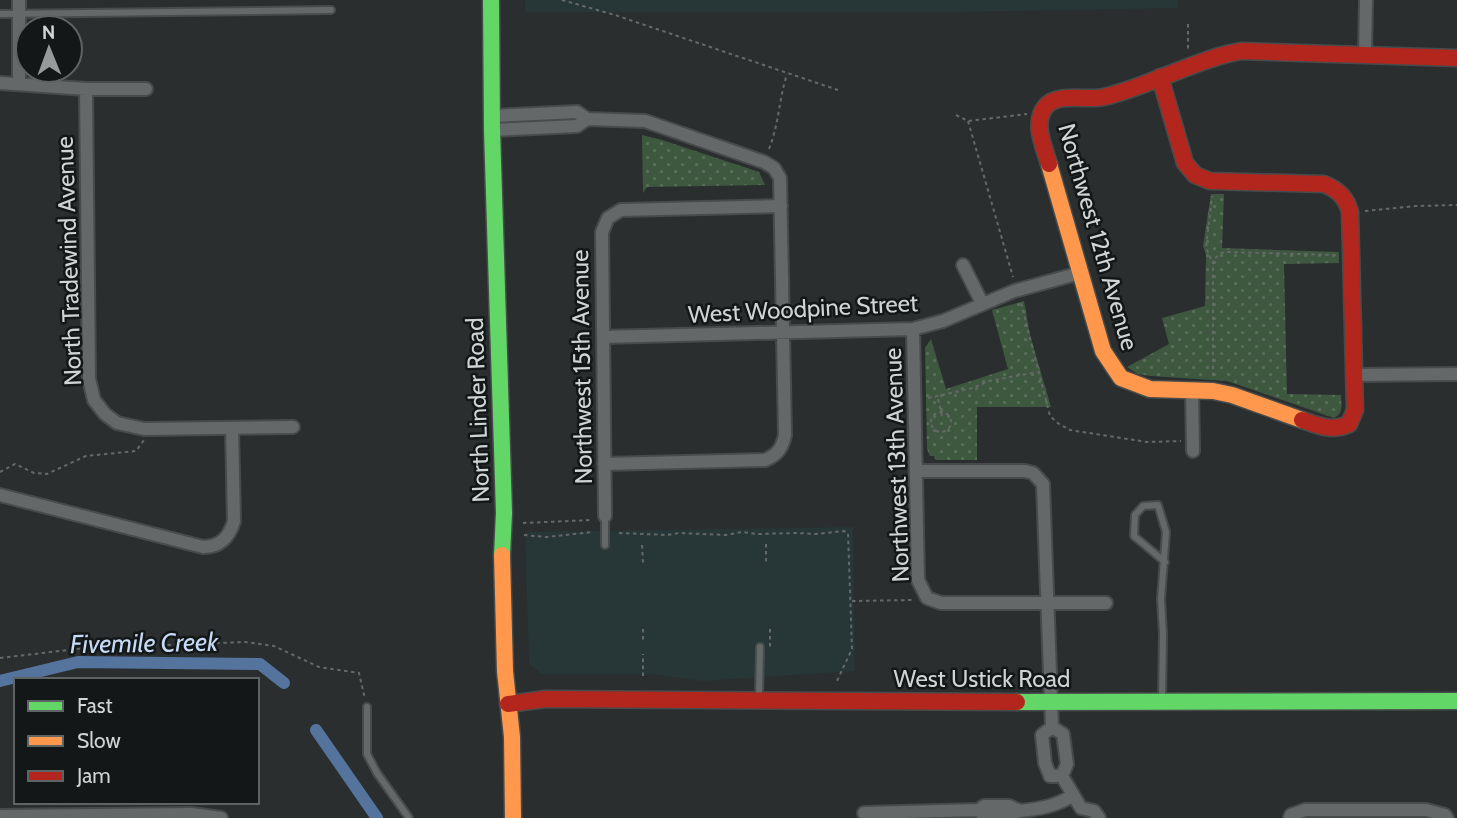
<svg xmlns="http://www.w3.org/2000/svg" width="1457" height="818" font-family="Cabin,sans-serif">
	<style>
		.built { fill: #273637 }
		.park { fill: url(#park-dots) }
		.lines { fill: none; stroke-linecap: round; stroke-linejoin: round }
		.canal { stroke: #54739d; stroke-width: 12 }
		.lane-casing { stroke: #484b4b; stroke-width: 10 }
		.street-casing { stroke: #484b4b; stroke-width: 16 }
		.fast-casing { stroke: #484b4b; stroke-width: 19 }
		.slow-casing { stroke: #484b4b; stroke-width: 19 }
		.jam-casing { stroke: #484b4b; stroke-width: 19 }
		.path { stroke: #666969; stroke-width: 2; stroke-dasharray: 3.5 3.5; stroke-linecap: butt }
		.lane { stroke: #646868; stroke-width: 6 }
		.street { stroke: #646868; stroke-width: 12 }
		.fast { stroke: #63d668; stroke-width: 16 }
		.slow { stroke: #ff974d; stroke-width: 16 }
		.jam { stroke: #b3261e; stroke-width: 16 }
		.labels { text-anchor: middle; stroke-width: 5; stroke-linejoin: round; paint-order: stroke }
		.street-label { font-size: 24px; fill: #cfd4d4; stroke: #131717 }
		.water-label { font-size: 26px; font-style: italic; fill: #c6daf6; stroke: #131717 }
	</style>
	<defs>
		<pattern id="park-dots" width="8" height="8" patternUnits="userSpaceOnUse" patternTransform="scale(1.75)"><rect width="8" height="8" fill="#3e583f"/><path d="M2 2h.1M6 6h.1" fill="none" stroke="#596f5a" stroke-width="1.8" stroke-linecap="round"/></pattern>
	</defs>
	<rect width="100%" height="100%" fill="#2a2e2e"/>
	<path class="built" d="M 525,0 L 1177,0 L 1178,8 L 960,12 L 525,12 Z
		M 853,527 L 855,671 L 702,681 L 653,674 L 541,674 L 529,663 L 525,532 Z"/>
	<path class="park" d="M 642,135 L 662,140 L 759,172 L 765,185 L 647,187 L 643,193 Z
		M 1211,194 L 1224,194 L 1222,248 L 1339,252 L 1339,263 L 1284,264 L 1287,394 L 1341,395 C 1341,404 1344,413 1334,418 L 1227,381 L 1151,376 L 1138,374 L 1127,367 L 1169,344 L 1162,318 L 1205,306 L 1206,255 L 1203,246 Z
		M 1024,301 L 1030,335 L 1051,407 L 977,407 L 977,460 L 936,460 L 934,456 L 930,456 L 927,449 L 925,348 L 931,339 L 946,389 L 1008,369 L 992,310 Z"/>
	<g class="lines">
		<path class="canal" d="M 0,681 L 78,662 L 260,664 L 284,683
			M 316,730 L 377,818"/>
		<g class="lane-casing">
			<path id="lane" d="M 0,14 L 331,10
				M 605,545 L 605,516
				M 759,699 L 760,647
				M 1162,700 L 1163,634 L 1161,599 L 1166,532 L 1158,505 L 1143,506 L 1135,515 L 1134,536 L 1165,562
				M 367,707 L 367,754 L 377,773 L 409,818"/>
		</g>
		<g class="street-casing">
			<path id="street" d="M 1365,56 L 1366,0
				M 0,83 L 86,89 L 146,89
				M 19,83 L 19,0
				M 86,89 L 89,379 L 94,400 L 105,414 L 117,423 L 144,429 L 293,427
				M 492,116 L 577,112 L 587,119 L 645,121 L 764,162 L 774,168 L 780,178 L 785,435 C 782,449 777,455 765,460 L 604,464
				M 492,130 L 577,126 L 587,119
				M 963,265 L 982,303
				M 913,329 L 918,580 L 927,598 L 941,603 L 1106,603
				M 603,337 L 913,329 L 943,321 L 1014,291 L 1080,273
				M 1354,375 L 1457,374
				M 1192,390 L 1193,451
				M 916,471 L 1025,471 L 1033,473 L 1043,484 L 1052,727
				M 0,495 L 203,547 C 220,547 229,538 234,521 L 232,428
				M 605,516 L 602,232 L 608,218 L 621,210 L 781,206
				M 1052,727 L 1063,734 L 1067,764 L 1062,776 L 1081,808
				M 1052,727 L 1042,735 L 1045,763 L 1050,776 L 1062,776
				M 984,806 L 1009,806 L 1020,811 L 1007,815 L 983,815 L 979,810 Z
				M 1081,808 L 1094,811 L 1099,818
				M 1020,811 C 1039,809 1057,806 1073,795
				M 864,813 L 979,810
				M 0,816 L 191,814 L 221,818
				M 1290,818 L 1291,815 L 1305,810 L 1426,810 L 1445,815 L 1447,818"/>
		</g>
		<g class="fast-casing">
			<path id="fast" d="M 491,0 L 492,130 L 504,513 L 502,555
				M 1017,702 L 1457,701"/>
		</g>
		<g class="slow-casing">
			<path id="slow" d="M 1049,164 L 1103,351 L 1121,378 L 1150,389 L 1213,391 L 1232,395 L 1302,420
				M 502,555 L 505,671 L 512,737 L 513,818"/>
		</g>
		<g class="jam-casing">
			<path id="jam" d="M 1160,77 L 1185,163 L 1195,175 L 1210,181 L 1324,184 C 1338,190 1346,197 1350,212 L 1355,410 L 1349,424 C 1331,432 1320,426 1302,420
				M 1049,164 C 1044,147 1032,122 1046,106 C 1059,92 1087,101 1104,97 C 1146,87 1185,65 1227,54 L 1241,51 L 1457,58
				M 508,704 L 545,699 L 1017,702"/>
		</g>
		<path class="path" d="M 562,0 L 615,15 L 838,90
			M 1188,24 L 1188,51
			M 956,115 L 968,121 L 1027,114
			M 968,121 L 1013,277
			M 769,149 C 779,124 779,99 787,74
			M 1365,211 L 1416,206 L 1457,205
			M 1211,259 L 1206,248 L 1212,196
			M 1021,303 L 1050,416 L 1059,424 L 1070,430 L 1147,442 L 1181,441
			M 1213,376 L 1213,260 L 1221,253 L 1227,252 L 1337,255
			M 928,398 L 973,388 L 989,381 L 1037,372
			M 938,399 L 942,416
			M931 422a10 10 0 1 1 20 0a10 10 0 1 1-20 0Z
			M 0,472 L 15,464 L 34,473 L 47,474 L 86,456 L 136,451 L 144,440
			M 523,523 L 592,520
			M 619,533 L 667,535 L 679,533 L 726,535 L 742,532 L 757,534 L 797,533 L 816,534 L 844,531 L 848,533 L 852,649 L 836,683
			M 524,535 L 546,537 L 593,532
			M 766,544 L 766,562
			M 642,545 L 643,563
			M 852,601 L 912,600
			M 643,629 L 643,641
			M 770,629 L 770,647
			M 0,658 L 85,648 L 245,642 L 274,646 L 319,667 L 359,673 L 365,699
			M 643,676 L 643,654"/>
		<use href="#lane" class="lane"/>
		<use href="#street" class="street"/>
		<use href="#fast" class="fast"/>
		<use href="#slow" class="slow"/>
		<use href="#jam" class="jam"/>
	</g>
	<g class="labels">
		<g class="street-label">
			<text transform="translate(1098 237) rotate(74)" y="8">Northwest 12th Avenue</text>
			<text transform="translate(69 261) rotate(-92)" y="8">North Tradewind Avenue</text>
			<text transform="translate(803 309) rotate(-3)" y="8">West Woodpine Street</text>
			<text transform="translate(582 367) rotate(-91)" y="8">Northwest 15th Avenue</text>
			<text transform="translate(478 410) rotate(-92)" y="8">North Linder Road</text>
			<text transform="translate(897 465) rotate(-92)" y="8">Northwest 13th Avenue</text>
			<text x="982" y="687">West Ustick Road</text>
		</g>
		<g class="water-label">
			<text transform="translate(144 643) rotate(-1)" y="9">Fivemile Creek</text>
		</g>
	</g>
	<rect x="14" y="678" width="245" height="126" fill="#131717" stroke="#5e6363" stroke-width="2"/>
	<rect x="28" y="701" width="35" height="10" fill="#63d668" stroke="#5e6363" stroke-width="2"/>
	<text x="77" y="713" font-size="21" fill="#cfd4d4">Fast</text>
	<rect x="28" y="736" width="35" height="10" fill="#ff974d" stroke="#5e6363" stroke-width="2"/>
	<text x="77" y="748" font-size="21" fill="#cfd4d4">Slow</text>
	<rect x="28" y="771" width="35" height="10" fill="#b3261e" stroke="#5e6363" stroke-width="2"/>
	<text x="77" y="783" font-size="21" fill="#cfd4d4">Jam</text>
	<g transform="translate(49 49) rotate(359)"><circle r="33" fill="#131717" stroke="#5e6363" stroke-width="2"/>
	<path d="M0-5L12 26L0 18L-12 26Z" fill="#959a9a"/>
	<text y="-10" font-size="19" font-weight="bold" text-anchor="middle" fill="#cfd4d4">N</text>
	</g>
</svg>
